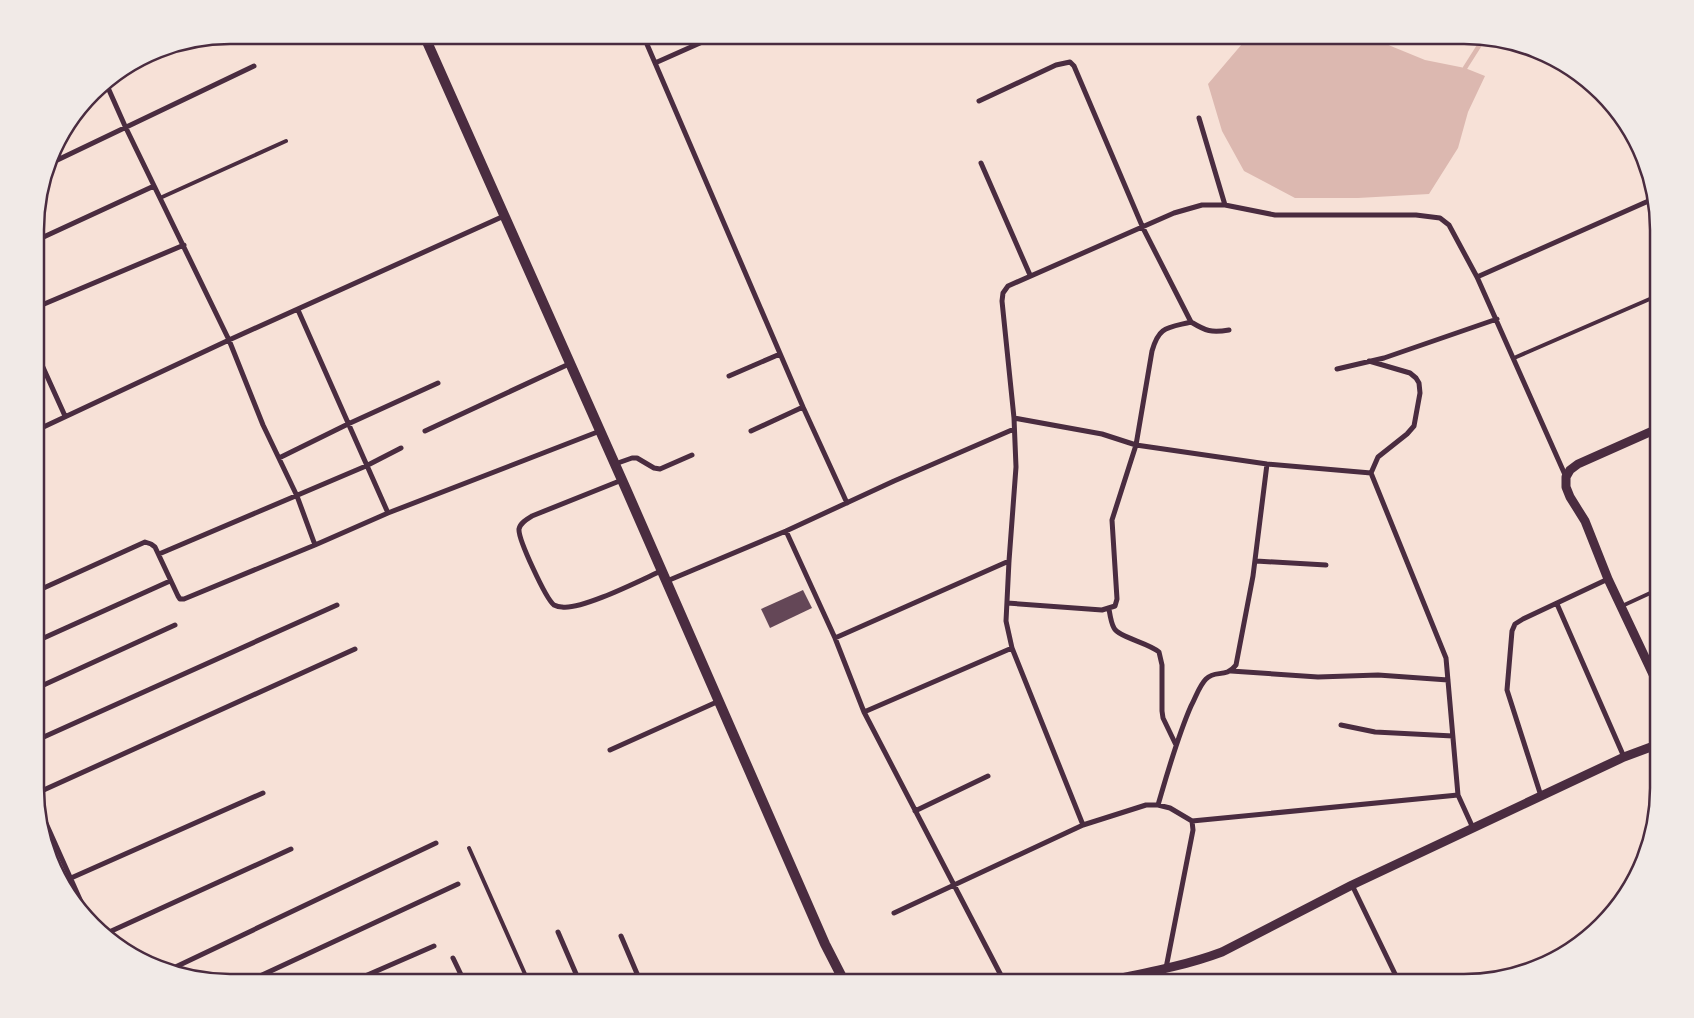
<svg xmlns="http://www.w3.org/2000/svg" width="1694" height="1018" font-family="'Noto Sans',sans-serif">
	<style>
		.water { fill: #dcb8b0 }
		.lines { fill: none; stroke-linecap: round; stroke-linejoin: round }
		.stream { stroke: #dcb8b0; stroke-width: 4.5 }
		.building { fill: #644757 }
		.service { stroke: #4a2c40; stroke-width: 4 }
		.minor { stroke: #4a2c40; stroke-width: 5 }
		.tertiary { stroke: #4a2c40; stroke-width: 9 }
		.secondary { stroke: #4a2c40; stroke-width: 10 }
		.rim { fill: none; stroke: #4a2c40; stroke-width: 2.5 }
	</style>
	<rect width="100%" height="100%" fill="#f7e1d7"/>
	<path class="water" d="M 1262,35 L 1364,35 L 1425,60 L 1465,68 L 1485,76 L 1468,112 L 1458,148 L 1429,194 L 1358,198 L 1295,198 L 1244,171 L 1222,131 L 1208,84 L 1242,44 Z"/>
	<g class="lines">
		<path class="stream" d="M 1465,68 L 1484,38"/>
	</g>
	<path class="building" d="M 803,590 L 812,608 L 770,628 L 761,609 Z"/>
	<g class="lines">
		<path class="service" d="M 160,198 L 286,141
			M 1514,358 L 1659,295
			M 1622,606 L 1659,589
			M 469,848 L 529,983"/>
		<path class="minor" d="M 643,35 L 803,407 L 847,503
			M 655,63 L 718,35
			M 105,81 L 125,126 L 229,340 L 263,425 L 297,496 L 315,545
			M 979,101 L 1056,65 L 1070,62 L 1074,66 L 1143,228 L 1191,322 C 1206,331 1211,333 1229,330
			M 1199,118 L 1225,205
			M 981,163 L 1030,275
			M 49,164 L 254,66
			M 37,240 L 154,186
			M 1477,277 L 1653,199
			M 37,307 L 184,245
			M 298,310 L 388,513
			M 37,354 L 65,416
			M 1369,361 L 1410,373 L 1416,378 L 1419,383 L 1420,393 L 1414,426 L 1407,434 L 1378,457 L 1371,473 L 1446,658 L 1458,795
			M 1337,369 L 1384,358 L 1497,319
			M 729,376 L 780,354
			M 1014,418 L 1102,434 L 1136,445 L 1267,464 L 1371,473
			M 37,430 L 229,340 L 504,216
			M 425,431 L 569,364
			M 751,431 L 803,407
			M 279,458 L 348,424 L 438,383
			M 615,464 L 632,458 L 637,458 L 654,468 L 660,469 L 692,455
			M 622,480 L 532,516 C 527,519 520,523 519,529 C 518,539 546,599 554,605 C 556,606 559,607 562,607 C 582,610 641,580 661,571
			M 786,531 L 835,638 L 864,712 L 1005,983
			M 159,554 L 366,466 L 401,448
			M 1256,561 L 1326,565
			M 667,581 L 786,531 L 894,481 L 1014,429
			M 37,591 L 145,542 L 151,544 L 155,547 L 178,596 L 180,599 L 184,599 L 315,545 L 388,513 L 600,431
			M 1007,603 L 1102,610 L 1115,606 L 1117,599 L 1112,520 L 1136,445 L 1152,351 C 1159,326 1167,328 1191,322
			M 1557,604 L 1624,757
			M 1109,609 C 1110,615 1111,623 1114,628 C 1118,637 1149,643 1159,652 L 1162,665 L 1162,711 L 1163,718 L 1176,745
			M 835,638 L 1009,561
			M 37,641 L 170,581
			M 1231,671 L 1318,677 L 1378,675 L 1448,680
			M 37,688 L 175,625
			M 864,712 L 1012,648
			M 1341,725 L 1375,732 L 1453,736
			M 37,740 L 337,605
			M 610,750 L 719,701
			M 37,793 L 355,649
			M 1541,796 L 1507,690 L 1512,631 L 1515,624 L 1523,619 L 1608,579
			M 37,803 L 86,913
			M 1158,805 C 1168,771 1177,738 1191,706 C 1196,697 1199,686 1206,679 C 1216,669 1225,679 1236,665 L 1253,576 L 1267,464
			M 915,811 L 988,776
			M 1192,821 L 1458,795 L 1473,828
			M 1083,825 L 1012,648 L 1006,621 L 1009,561 L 1016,467 L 1014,418 L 1002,301 L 1003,293 L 1008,286 L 1174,213 L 1202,205 L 1225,205 L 1275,215 L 1416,215 L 1440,218 L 1449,225 L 1477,277 L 1566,477
			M 62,882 L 263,793
			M 1352,885 L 1397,978
			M 894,913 L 1083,825 L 1146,805 L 1158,805 L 1170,808 L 1192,821 L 1193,830 L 1166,968
			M 558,932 L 580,983
			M 107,933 L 291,849
			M 621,936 L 641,983
			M 453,958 L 465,983
			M 167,971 L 436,843
			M 245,983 L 458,884
			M 349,983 L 434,946"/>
		<path class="tertiary" d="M 1659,428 L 1578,464 L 1570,470 L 1566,477 L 1566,487 L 1570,497 L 1585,521 L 1608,579 L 1659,687
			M 1097,983 C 1139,974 1182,967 1222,952 L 1352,885 L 1624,757 L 1659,744"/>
		<path class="secondary" d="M 424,35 L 626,489 L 825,944 L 845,983"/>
	</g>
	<path d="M0 0H1694V1018H0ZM230 44H1464A186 186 0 0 1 1650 230V788A186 186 0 0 1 1464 974H230A186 186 0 0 1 44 788V230A186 186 0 0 1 230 44Z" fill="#f1eae7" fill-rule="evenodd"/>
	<path class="rim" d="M230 44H1464A186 186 0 0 1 1650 230V788A186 186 0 0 1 1464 974H230A186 186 0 0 1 44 788V230A186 186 0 0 1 230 44Z"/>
</svg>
